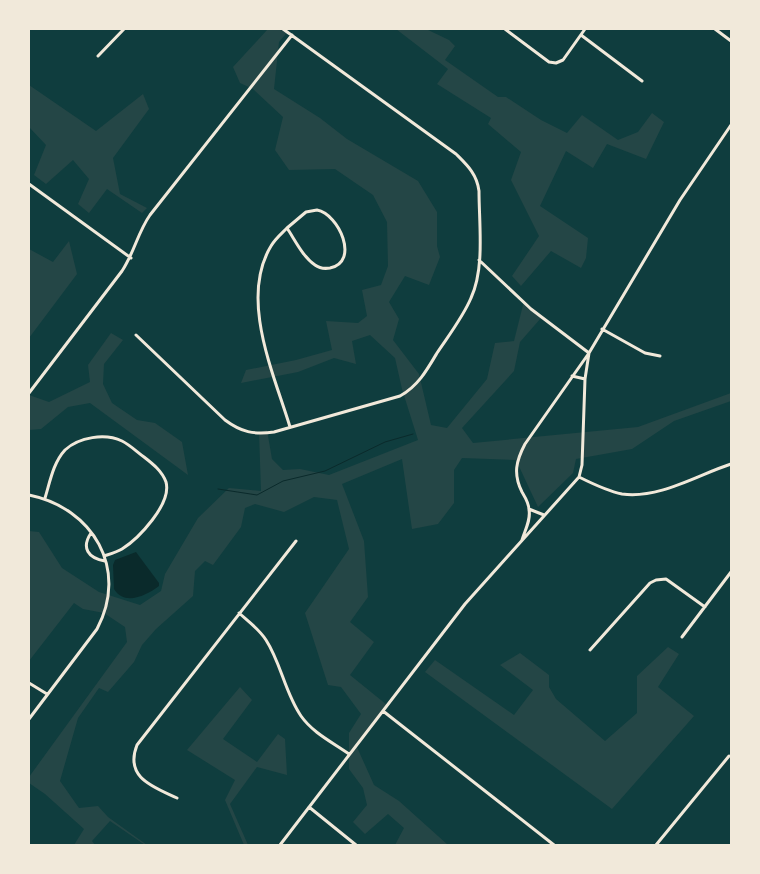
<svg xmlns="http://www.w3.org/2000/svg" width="760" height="874" font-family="'Golos Text',sans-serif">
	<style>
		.green { fill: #244646 }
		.water { fill: #0a2a2b }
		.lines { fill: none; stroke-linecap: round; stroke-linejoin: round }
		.stream { stroke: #0a2a2b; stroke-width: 1 }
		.minor { stroke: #f1e9da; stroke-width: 3 }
	</style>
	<rect width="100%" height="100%" fill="#0f3d3e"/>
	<path class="green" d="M 290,29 L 279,42 L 274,89 L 320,118 L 347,139 L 418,181 L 437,212 L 437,246 L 440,257 L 429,285 L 405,276 L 389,302 L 399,319 L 393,340 L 419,374 L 431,425 L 447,428 L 487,379 L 495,343 L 514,341 L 524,301 L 541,318 L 520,342 L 514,371 L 462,428 L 473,443 L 638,427 L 731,393 L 731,401 L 674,421 L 632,449 L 576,459 L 573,473 L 538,507 L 516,460 L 462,458 L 454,470 L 454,503 L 438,524 L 412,529 L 402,459 L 342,484 L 364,541 L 368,597 L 350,622 L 374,642 L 350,675 L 387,705 L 356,745 L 374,785 L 399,801 L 448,845 L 395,845 L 404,828 L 388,814 L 365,834 L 353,822 L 367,805 L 363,788 L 349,769 L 349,733 L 361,714 L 341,687 L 328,685 L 305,613 L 349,549 L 337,500 L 314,497 L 284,512 L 255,504 L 245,508 L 241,527 L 213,565 L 205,561 L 195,571 L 193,596 L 156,629 L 142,645 L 134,662 L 108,692 L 99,688 L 78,718 L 60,781 L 79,808 L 98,806 L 108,817 L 147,845 L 145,845 L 110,821 L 92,841 L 95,845 L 74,845 L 84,829 L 45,794 L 29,783 L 29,777 L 127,642 L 125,627 L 104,613 L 83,609 L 74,603 L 29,661 L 29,531 L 39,532 L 62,568 L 99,592 L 140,605 L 161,591 L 165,574 L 198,518 L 229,488 L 261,491 L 259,432 L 267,430 L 272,459 L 283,470 L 300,469 L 329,475 L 418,440 L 402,389 L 395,358 L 370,335 L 352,341 L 356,364 L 334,358 L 298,372 L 241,383 L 246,370 L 296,360 L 332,350 L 326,321 L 358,323 L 367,316 L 362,290 L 381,285 L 388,266 L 387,222 L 373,195 L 335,169 L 289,170 L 275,150 L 283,117 L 253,89 L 240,83 L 233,67 L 267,30 Z
		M 396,29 L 426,29 L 449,40 L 455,46 L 445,60 L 498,97 L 506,97 L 541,120 L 567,133 L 582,115 L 618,140 L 638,132 L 652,113 L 664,122 L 646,159 L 607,144 L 593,168 L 566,151 L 540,206 L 588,238 L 586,258 L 581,268 L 551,251 L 521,286 L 512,276 L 539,236 L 511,180 L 521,152 L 488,124 L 491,118 L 437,84 L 448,69 Z
		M 29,85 L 96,131 L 143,94 L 149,109 L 113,158 L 120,194 L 147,208 L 142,213 L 107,189 L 89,213 L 78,204 L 89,179 L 73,160 L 46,184 L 34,175 L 46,145 L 29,127 Z
		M 69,241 L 77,274 L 29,338 L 29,249 L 53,262 Z
		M 111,333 L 123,340 L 104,364 L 103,384 L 112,403 L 137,420 L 155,423 L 182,442 L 188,475 L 90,403 L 68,407 L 41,429 L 29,430 L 29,395 L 49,402 L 90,382 L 88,365 Z
		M 668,647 L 679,654 L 658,687 L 694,716 L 612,809 L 425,672 L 435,660 L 514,715 L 533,690 L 500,665 L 520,653 L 549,675 L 549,687 L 556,699 L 605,741 L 637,713 L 637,676 Z
		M 240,687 L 252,700 L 223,739 L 257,762 L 278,734 L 285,739 L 287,775 L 257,767 L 230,804 L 248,845 L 244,845 L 225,800 L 235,780 L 187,750 Z"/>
	<path class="water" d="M 136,552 L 159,583 L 159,586 C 146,596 124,606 114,589 L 113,565 L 115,560 Z"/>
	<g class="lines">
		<path class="stream" d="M 218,489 L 257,495 L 283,481 L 325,471 L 385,442 L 413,434"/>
		<path class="minor" d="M 505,29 L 549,62 L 556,63 L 563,60 L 585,29
			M 715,29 L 731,41
			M 581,35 L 642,81
			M 98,56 L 124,29
			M 29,184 L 131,258
			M 317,210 C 339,214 360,262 330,268 C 324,269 319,268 315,265 C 303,257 295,240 287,228 L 306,212 Z
			M 287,228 C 281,234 275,239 271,246 C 239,299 274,374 290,427
			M 479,260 L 531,309 L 589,353
			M 602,329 L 645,353 L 660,356
			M 136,335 L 225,420 C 241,432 254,435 274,432 L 400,396 C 418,386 427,370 437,353 C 449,335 463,317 471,298 C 485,268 479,224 479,191 C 477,174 467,165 456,154 L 283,29
			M 572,376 L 585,379
			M 29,393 L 122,271 C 134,253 138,232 150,215 L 292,35
			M 579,477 C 593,484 607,491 622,494 C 660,499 697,475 731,464
			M 29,495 C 93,508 129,569 97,629 L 29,719
			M 45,498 C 50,482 53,463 65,450 C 79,437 105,433 122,441 C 130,445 137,452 144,457 C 153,464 162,471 166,482 C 172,504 138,539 122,549 C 117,552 110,554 104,556
			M 529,509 L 544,515
			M 91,533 C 81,548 88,558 105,561
			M 522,540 C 525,530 531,520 529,510 C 529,503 525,497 522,492 C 513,474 516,461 525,444 L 589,353 L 680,200 L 731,125
			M 239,613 C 248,621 259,629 266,640 C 281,663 285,693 301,716 C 313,733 332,742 349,754
			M 682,637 L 731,572
			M 590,650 L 650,583 L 656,580 L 666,579 L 705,607
			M 29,683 L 47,694
			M 383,711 L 554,845
			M 177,798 C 154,787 124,778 137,745 L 296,541
			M 309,807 L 356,845
			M 280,845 L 465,604 L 579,477 L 582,465 L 585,379 L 589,353
			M 656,845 L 729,756"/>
	</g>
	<rect width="760" height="874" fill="none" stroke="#f1e9da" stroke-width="60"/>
</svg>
